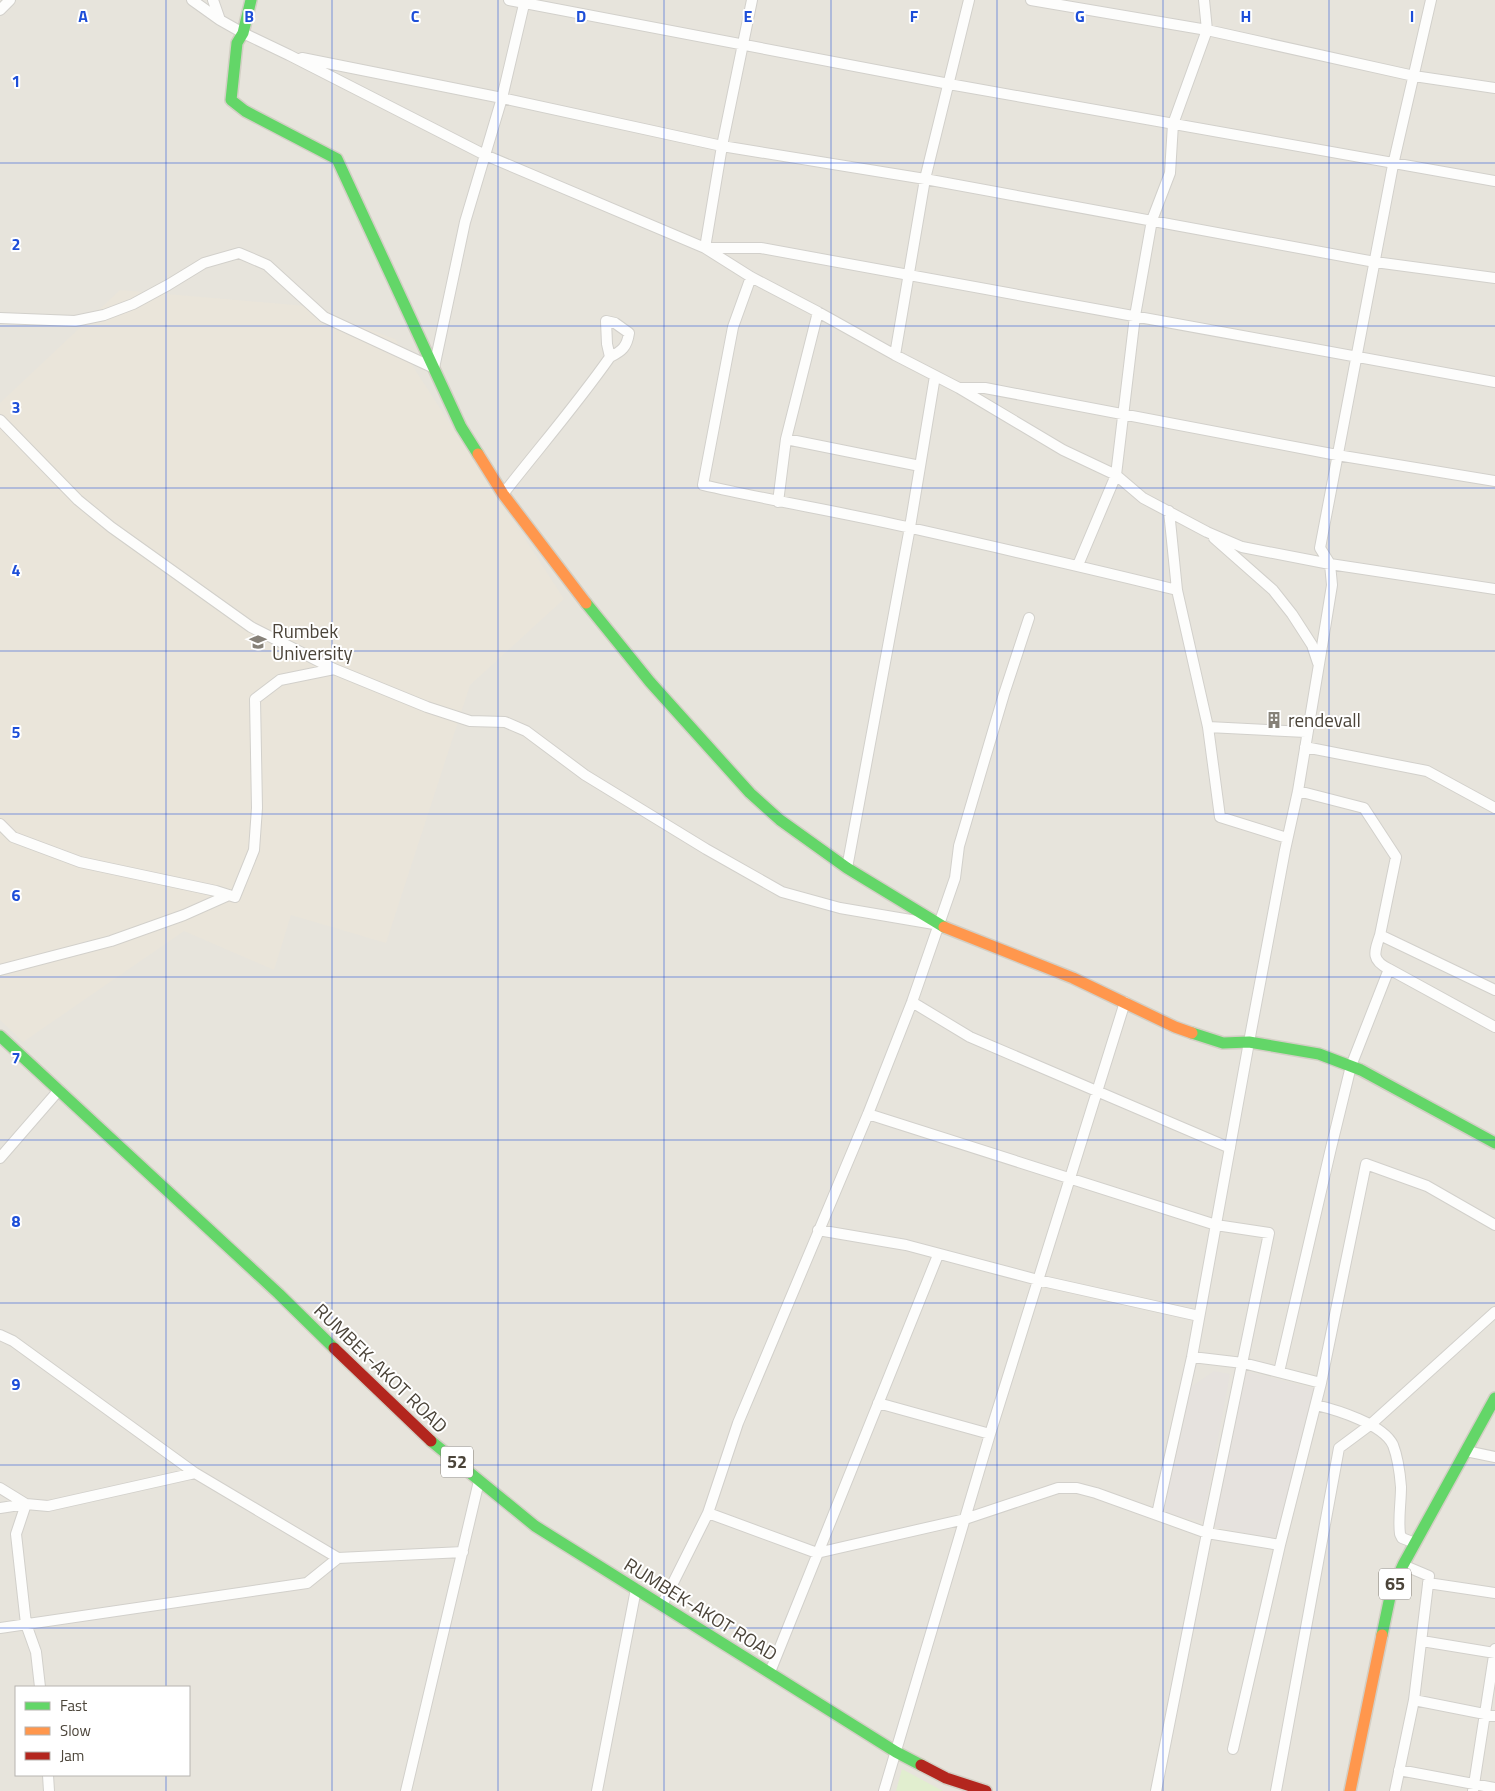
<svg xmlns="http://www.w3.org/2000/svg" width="1495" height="1791" font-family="'Titillium Web',sans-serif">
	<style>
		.residential { fill: #e7e4dc; fill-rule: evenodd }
		.industrial { fill: #e6e2de }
		.education { fill: #eae5da }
		.green { fill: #e1eecf }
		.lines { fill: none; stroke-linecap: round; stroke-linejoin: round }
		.street-casing { stroke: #d2d0cb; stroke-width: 12 }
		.fast-casing { stroke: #d3cfc5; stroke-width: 14 }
		.slow-casing { stroke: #d3cfc5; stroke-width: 14 }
		.jam-casing { stroke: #d3cfc5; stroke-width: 14 }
		.street { stroke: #fdfdfc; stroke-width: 10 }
		.fast { stroke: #63d668; stroke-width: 11 }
		.slow { stroke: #ff974d; stroke-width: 11 }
		.jam { stroke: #b3261e; stroke-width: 11 }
		.grid { fill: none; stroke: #1d4ed8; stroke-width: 1; stroke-opacity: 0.55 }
		.labels { text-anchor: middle; stroke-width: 4; stroke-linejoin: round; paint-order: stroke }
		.shield { fill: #fff; stroke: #817c74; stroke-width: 1 }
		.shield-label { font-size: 18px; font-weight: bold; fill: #4b4439 }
		.poi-label { font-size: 19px; fill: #4b4439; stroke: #fff; text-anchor: start }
		.street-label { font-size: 19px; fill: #4b4439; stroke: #fff }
		.grid-label { font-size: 16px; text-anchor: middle; font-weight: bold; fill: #1d4ed8; stroke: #fff; stroke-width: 4; stroke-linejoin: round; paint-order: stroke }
	</style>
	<rect width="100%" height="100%" fill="#f4f2ee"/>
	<path class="residential" d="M 0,0 L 1495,0 L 1495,1791 L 0,1791 ZM 16,1687 L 189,1687 L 189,1775 L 16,1775 Z"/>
	<path class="industrial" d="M 1241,1370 L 1316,1389 L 1275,1539 L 1211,1526 Z
		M 1214,1371 L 1230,1374 L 1203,1521 L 1164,1514 L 1188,1389 Z"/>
	<path class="education" d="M 120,290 L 306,306 L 395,339 L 564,599 L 470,685 L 386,943 L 291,915 L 274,970 L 184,931 L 23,1042 L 0,1020 L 0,403 Z"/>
	<path class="green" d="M 902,1769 L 943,1791 L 896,1791 Z"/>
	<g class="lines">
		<g class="street-casing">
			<path id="street" d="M 192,0 L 220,20
				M 213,0 L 220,20 L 243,33 L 289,55 L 485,155 L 705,248 L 751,277 L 818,312 L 895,355 L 959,388 L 1063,450 L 1116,475 L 1143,498 L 1207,532 L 1242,547 L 1330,564 L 1495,589
				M 509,0 L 949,84 L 1495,181
				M 752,0 L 722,146 L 705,248 L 761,248 L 1495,382
				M 1031,0 L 1207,30 L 1414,76 L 1495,88
				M 0,10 L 10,0
				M 302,58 L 502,98 L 722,146 L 925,179 L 1375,262 L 1495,278
				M 751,277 L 733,327 L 703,485 C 772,501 842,512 911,528 C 1000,548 1089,568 1177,590
				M 0,318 L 75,321 L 104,315 L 133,304 L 168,285 L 204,263 L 239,253 L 267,265 L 324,317 L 434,368 L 465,222 L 502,98 L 525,0
				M 895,355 L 925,179 L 969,0
				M 960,388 L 985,388 L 1337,455 L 1495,481
				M 0,420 L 78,500 L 111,527 L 251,627 L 334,669 L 427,707 L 470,721 L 505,722 L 526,731 L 585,775 L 706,849 L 782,892 L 840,908 L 934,924
				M 786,439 L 920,466
				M 503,494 C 539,448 577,404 610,357 L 607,344 L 606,321 L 615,323 L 629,333 C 627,347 622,351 610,357
				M 778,502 L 786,439 L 818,312
				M 1169,511 L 1177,590 L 1208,727 L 1220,817 L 1287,838
				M 1214,538 L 1273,590 L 1292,614 L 1312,645 L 1318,663
				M 1078,565 L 1116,475 L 1135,316 L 1152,220 L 1170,173 L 1173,124 L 1207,30 L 1204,0
				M 1208,727 L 1306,732
				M 1305,747 L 1427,771 L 1495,808
				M 1298,791 L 1364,808 L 1396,857 L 1380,935 L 1495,990
				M 0,824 L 13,837 L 80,862 L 216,891 L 235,897 L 254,850 L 257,808 L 255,699 L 280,680 L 334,669
				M 847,868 L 910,527 L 935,376
				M 1380,935 C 1374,953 1371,960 1389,969
				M 0,970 L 111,941 L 184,915 L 229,895
				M 912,1002 L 970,1037 L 1230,1148
				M 868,1114 L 1216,1225 L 1269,1233 L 1207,1533 L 1156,1791
				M 0,1158 L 59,1090
				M 818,1230 L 906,1245 L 1038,1280 L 1199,1316
				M 0,1335 L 13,1341 L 195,1473 L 338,1558 L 463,1552
				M 1192,1357 L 1243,1363 L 1321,1383
				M 1279,1372 L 1331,1148 L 1351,1066 L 1389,969 L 1495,1027
				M 878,1403 L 990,1434
				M 1316,1405 C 1337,1410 1383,1424 1393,1445 C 1398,1458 1400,1474 1401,1487 C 1401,1503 1398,1518 1400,1534 L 1402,1538 L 1415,1543
				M 1466,1451 L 1495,1457
				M 0,1488 L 26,1504 L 16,1534 L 26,1624 L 36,1652 L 40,1687
				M 0,1508 L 26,1504 L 48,1506 L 195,1473
				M 708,1513 L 817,1553 L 965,1519 L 1058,1488 L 1077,1488 L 1096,1493 L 1207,1533 L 1280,1545
				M 1157,1514 L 1192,1357 L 1249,1042 L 1285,850 L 1298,791 L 1326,622 L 1332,585 L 1330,564 L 1320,548 L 1393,165 L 1431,0
				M 1428,1583 L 1495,1593
				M 662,1605 L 708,1513 L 738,1423 L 868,1114 L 912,1002 L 955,878 L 959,846 L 1004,694 L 1029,618
				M 0,1628 L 307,1583 L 338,1558
				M 1422,1641 L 1495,1653
				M 770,1672 L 938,1255
				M 1414,1700 L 1495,1716
				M 1233,1749 L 1280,1545 L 1321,1383 L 1366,1164 L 1427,1186 L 1495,1225
				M 1399,1770 L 1495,1788
				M 48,1775 L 49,1791
				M 406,1791 L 479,1481
				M 597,1791 L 636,1589
				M 884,1791 L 990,1434 L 1125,1002
				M 1276,1791 L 1339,1448 L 1370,1425 L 1495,1312
				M 1395,1791 L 1414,1700 L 1429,1576 L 1403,1565
				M 1473,1791 L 1495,1649"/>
		</g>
		<g class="fast-casing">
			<path id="fast" d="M 251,0 L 243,33 L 237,43 L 231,100 L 245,111 L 337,159 L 461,427 L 478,454
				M 586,603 L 650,682 L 750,793 L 780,820 L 847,868 L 944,927
				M 1192,1033 L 1223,1043 L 1249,1042 L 1319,1054 L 1361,1070 L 1495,1143
				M 0,1036 L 279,1294 L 334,1348
				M 431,1441 L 535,1526 L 896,1752 L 921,1765
				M 1382,1635 L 1391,1592 L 1403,1565 L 1495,1398"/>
		</g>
		<g class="slow-casing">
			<path id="slow" d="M 478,454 L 503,494 L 586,603
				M 944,927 L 1073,978 L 1175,1027 L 1192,1033
				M 1350,1791 L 1382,1635"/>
		</g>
		<g class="jam-casing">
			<path id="jam" d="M 334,1348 L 431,1441
				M 921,1765 L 946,1778 L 986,1791"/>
		</g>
		<use href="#street" class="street"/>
		<use href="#fast" class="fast"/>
		<use href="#slow" class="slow"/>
		<use href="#jam" class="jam"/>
	</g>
	<path class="grid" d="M 166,0 L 166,1687M 332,0 L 332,1791M 498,0 L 498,1791M 664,0 L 664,1791M 831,0 L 831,1791M 997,0 L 997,1791M 1163,0 L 1163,1791M 1329,0 L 1329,1791M 0,163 L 1495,163M 0,326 L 1495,326M 0,488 L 1495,488M 0,651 L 1495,651M 0,814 L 1495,814M 0,977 L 1495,977M 0,1140 L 1495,1140M 0,1303 L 1495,1303M 0,1465 L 1495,1465M 0,1628 L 1495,1628M 166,1775 L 166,1791"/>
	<defs>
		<g id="university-bare" transform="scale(1.35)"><path d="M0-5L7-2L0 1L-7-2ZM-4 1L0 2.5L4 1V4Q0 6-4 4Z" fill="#868178" stroke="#fff" stroke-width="2.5" paint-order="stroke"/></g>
		<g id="building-bare" transform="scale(1.35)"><path d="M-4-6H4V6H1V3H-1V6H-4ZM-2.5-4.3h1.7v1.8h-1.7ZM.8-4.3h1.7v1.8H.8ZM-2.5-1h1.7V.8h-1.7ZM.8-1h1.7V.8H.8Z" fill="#868178" stroke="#fff" stroke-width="2.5" paint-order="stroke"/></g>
	</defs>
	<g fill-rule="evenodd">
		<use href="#university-bare" x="258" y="642"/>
		<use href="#building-bare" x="1274" y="720"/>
	</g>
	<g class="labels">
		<g class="shield">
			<rect x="441" y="1446.5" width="32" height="31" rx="4"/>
			<rect x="1379" y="1568.5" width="32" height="31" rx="4"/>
		</g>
		<g class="shield-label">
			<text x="457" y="1468">52</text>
			<text x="1395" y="1590">65</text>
		</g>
		<g class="poi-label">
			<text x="272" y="638">Rumbek<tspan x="272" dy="22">University</tspan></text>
			<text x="1288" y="727">rendevall</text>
		</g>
		<g class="street-label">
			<text transform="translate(381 1368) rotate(44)" y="7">RUMBEK-AKOT ROAD</text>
			<text transform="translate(701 1609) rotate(32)" y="7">RUMBEK-AKOT ROAD</text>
		</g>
	</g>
	<g class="grid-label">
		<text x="83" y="22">A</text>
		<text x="249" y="22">B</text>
		<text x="415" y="22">C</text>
		<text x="581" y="22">D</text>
		<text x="748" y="22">E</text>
		<text x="914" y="22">F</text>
		<text x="1080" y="22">G</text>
		<text x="1246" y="22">H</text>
		<text x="1412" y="22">I</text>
		<text x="16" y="87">1</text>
		<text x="16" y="250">2</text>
		<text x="16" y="413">3</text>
		<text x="16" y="576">4</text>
		<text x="16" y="738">5</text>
		<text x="16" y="901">6</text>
		<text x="16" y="1064">7</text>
		<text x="16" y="1227">8</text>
		<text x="16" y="1390">9</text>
	</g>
	<rect x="15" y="1686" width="175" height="90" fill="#ffffff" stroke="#b7b4b0"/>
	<rect x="25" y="1702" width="25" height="8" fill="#63d668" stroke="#b7b4b0"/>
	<text x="60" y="1711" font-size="15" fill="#4b4439">Fast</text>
	<rect x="25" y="1727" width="25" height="8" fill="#ff974d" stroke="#b7b4b0"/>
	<text x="60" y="1736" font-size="15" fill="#4b4439">Slow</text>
	<rect x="25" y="1752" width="25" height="8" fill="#b3261e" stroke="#b7b4b0"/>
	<text x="60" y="1761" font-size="15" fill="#4b4439">Jam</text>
</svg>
